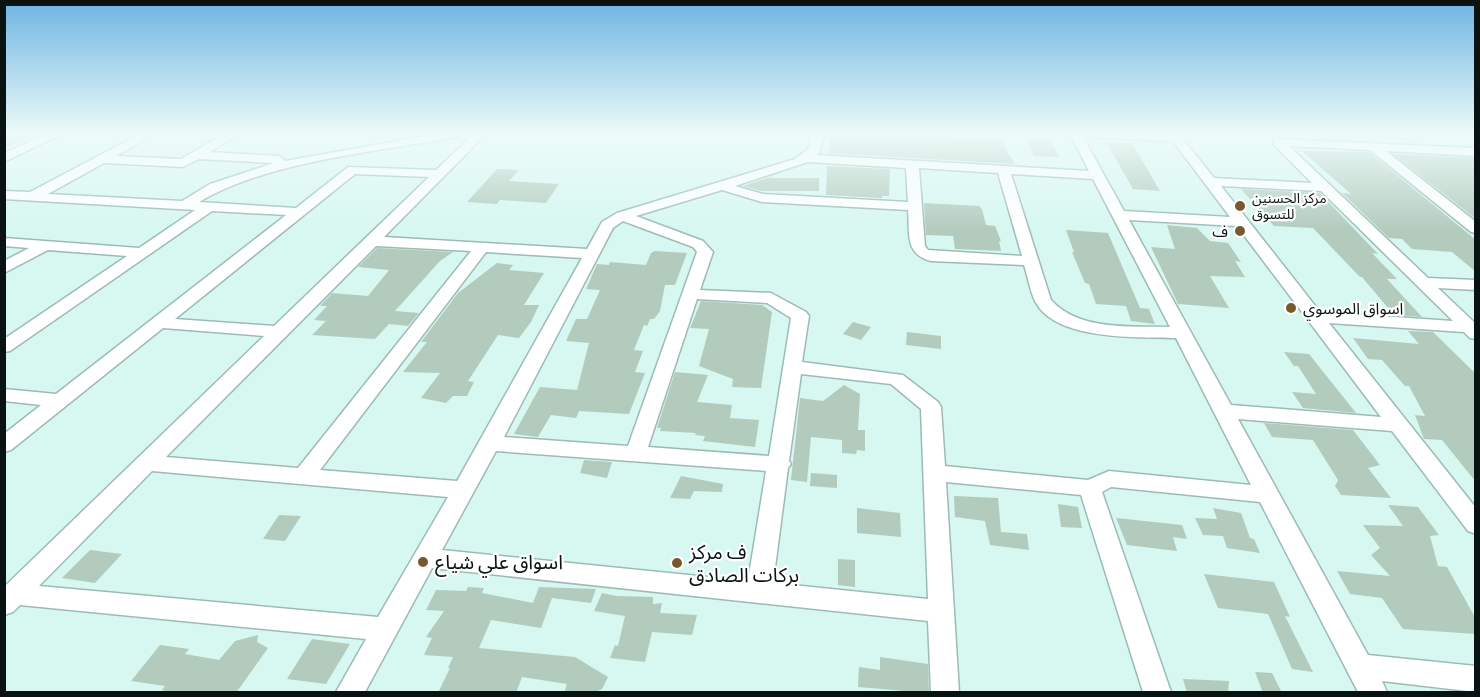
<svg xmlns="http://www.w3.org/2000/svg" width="1480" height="697" font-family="Manrope,'Noto Sans Arabic',sans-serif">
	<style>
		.building { fill: #b2cbbd }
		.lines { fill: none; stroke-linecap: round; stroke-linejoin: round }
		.minor-casing { stroke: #9dbbb6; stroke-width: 3 }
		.minor { fill: #fff; fill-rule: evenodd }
		.poi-dot { fill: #79582e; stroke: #fff; stroke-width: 2 }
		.labels { text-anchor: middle; stroke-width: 4.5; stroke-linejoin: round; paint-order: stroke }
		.far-poi-label { font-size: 14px; fill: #091412; stroke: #fff; text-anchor: start }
		.poi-label { font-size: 16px; fill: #091412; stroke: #fff; text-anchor: end }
		.near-poi-label { font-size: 20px; fill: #091412; stroke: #fff; text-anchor: start }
	</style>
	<rect width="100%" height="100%" fill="#d7f7f1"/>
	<path class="building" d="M 14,134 L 42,134 L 4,148 L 4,138 Z
		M 831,134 L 897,134 L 1000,139 L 1015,164 L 829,153 Z
		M 1027,140 L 1051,141 L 1059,157 L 1034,156 Z
		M 1106,142 L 1132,143 L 1160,191 L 1133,189 Z
		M 1302,151 L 1369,152 L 1476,240 L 1476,272 L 1452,252 L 1412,249 L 1402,239 L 1389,238 L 1342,193 L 1351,194 Z
		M 1393,154 L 1476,158 L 1476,219 Z
		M 827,166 L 890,169 L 889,196 L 882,196 L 882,198 L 826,195 Z
		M 497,169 L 519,170 L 509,181 L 559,184 L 546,203 L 500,200 L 497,204 L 467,202 Z
		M 767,178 L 819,178 L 819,191 L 762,191 L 743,186 Z
		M 1241,189 L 1320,193 L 1378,254 L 1372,253 L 1397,279 L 1387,279 L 1422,317 L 1394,315 L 1362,277 L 1360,277 L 1313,228 L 1274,226 Z
		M 924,203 L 979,206 L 982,209 L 986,225 L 995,226 L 1001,241 L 999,241 L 1001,251 L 955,249 L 953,236 L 926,235 Z
		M 1167,225 L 1197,228 L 1210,241 L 1228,243 L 1241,262 L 1235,261 L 1245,277 L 1210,276 L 1229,308 L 1178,304 L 1151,247 L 1175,249 Z
		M 1066,230 L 1108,233 L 1140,308 L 1149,309 L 1155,324 L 1131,321 L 1126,306 L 1096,304 L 1089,284 L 1085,283 L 1072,252 L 1074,252 Z
		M 377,248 L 453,252 L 440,261 L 395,311 L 419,313 L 408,326 L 389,324 L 375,339 L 312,335 L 326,321 L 314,320 L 327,306 L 320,306 L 332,293 L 368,296 L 389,270 L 358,267 Z
		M 655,251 L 687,253 L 675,285 L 665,285 L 660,311 L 654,319 L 650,319 L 647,326 L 644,325 L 634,350 L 643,351 L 635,372 L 645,373 L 629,414 L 579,411 L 576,418 L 551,415 L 538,437 L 514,434 L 540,387 L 577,390 L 589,343 L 566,341 L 576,319 L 587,319 L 600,290 L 586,289 L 597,264 L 609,265 L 610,262 L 646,265 L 651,253 Z
		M 497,263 L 513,265 L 509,270 L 544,273 L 524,305 L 539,305 L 531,322 L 519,338 L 498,335 L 468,381 L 474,382 L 467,396 L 453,396 L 446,403 L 421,398 L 440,373 L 403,372 L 427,342 L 421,342 L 458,293 Z
		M 701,301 L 762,305 L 772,312 L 761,388 L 732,387 L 733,379 L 699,366 L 709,329 L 690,328 Z
		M 853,322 L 871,327 L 861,340 L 843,334 Z
		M 1408,331 L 1433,332 L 1476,374 L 1476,482 L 1442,440 L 1424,439 L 1415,415 L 1425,416 L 1409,386 L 1405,386 L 1382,360 L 1368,359 L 1353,338 L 1419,344 Z
		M 907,332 L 941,336 L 941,349 L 906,345 Z
		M 1284,352 L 1309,354 L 1356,413 L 1303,408 L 1292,392 L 1316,394 L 1298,366 L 1294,366 Z
		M 675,372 L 708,375 L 697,402 L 732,405 L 730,418 L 759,420 L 755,447 L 703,441 L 705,436 L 695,435 L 696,433 L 660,431 L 661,428 L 657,428 Z
		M 844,385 L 860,394 L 858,430 L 865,430 L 865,451 L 857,450 L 856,454 L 842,453 L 842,440 L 811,437 L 807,482 L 791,480 L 800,398 L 823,401 Z
		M 1264,423 L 1353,430 L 1380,465 L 1368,468 L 1391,498 L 1341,495 L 1335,486 L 1338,480 L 1313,440 L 1272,437 Z
		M 584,460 L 612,462 L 607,478 L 580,473 Z
		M 811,473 L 837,475 L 837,488 L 810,486 Z
		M 681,476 L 723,484 L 722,492 L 694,491 L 690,499 L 670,498 Z
		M 954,496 L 998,498 L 1001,532 L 1027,534 L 1029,550 L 990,545 L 985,521 L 955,517 Z
		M 1058,504 L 1078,507 L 1082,528 L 1061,527 Z
		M 1388,505 L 1418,507 L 1439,535 L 1430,536 L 1438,566 L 1447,567 L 1476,619 L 1476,634 L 1403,629 L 1382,598 L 1350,594 L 1337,571 L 1390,576 L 1371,555 L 1380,548 L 1363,525 L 1403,526 Z
		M 857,508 L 900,513 L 901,537 L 857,533 Z
		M 1213,508 L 1241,513 L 1250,538 L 1254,539 L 1260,553 L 1227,548 L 1223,536 L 1203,535 L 1195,518 L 1217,519 Z
		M 279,515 L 301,516 L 285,541 L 263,539 Z
		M 1116,518 L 1182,525 L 1187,539 L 1173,537 L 1177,551 L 1127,545 Z
		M 90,550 L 122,554 L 95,583 L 62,578 Z
		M 838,559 L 855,560 L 855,587 L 838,585 Z
		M 1204,574 L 1274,582 L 1290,617 L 1285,616 L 1313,672 L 1292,669 L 1268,614 L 1218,608 Z
		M 468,587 L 484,588 L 482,593 L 533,603 L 539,587 L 596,589 L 591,603 L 552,598 L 541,628 L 491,620 L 479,648 L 575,657 L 608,677 L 602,689 L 593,693 L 564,693 L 567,684 L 522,677 L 516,693 L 438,693 L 450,668 L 448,668 L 453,657 L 424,655 L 432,638 L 426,637 L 444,611 L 426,610 L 436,590 L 466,591 Z
		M 602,593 L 617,596 L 653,597 L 653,604 L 662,603 L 660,613 L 697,615 L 692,635 L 652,632 L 645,662 L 610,658 L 615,645 L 618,646 L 625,616 L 594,611 Z
		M 258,635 L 257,642 L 268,648 L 236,693 L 174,693 L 162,690 L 165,686 L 131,681 L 160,645 L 189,649 L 185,654 L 219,660 L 235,641 Z
		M 312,639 L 350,644 L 326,684 L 287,679 Z
		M 880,657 L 928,664 L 929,693 L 858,687 L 859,667 L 880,670 Z
		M 1255,672 L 1272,673 L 1282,693 L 1263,693 Z
		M 1183,679 L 1229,681 L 1228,693 L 1187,693 Z"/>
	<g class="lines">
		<g class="minor-casing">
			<path id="minor" d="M 47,134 L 62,134 L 4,162 L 4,153 Z
				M 140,134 L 154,134 L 116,156 L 181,159 L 224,134 L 238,134 L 210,152 L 279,156 L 285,161 L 437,134 L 462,134 L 456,137 C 376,152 268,161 199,202 L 296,208 L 348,167 L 436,170 L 474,134 L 486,134 L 384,237 L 587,249 L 602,222 L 617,213 L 795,159 L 808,149 L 812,134 L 824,134 L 820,151 L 817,155 L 1089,171 L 1070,134 L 1179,134 L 1214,178 L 1312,183 L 1274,145 L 1274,139 L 1476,148 L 1476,156 L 1386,151 L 1476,222 L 1476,233 L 1471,232 L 1370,150 L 1289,146 L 1428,278 L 1476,280 L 1476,290 L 1438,288 L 1476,324 L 1476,339 L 1470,338 L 1464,332 L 1329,323 L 1476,508 L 1476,534 L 1468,531 L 1392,431 L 1238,419 L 1368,655 L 1476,666 L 1476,692 L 1382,681 L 1387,692 L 1358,692 L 1260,502 L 1111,487 L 1102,492 L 1171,692 L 1143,692 L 1081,495 L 946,482 L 959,692 L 931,692 L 928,621 L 432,568 L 365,692 L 336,692 L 366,639 L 20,605 L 13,612 L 4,615 L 4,587 L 264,336 L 163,328 L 11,450 L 4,452 L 4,434 L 41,405 L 4,401 L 4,389 L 56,394 L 286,215 L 212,211 L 10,351 L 4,352 L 4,339 L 127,256 L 48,250 L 4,273 L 4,261 L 29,248 L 4,246 L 4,238 L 139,248 L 195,210 L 4,199 L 4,191 L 30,192 ZM 1083,137 L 1173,141 L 1230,217 L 1124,211 ZM 199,159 L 274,163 L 210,184 L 182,201 L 48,194 L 104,163 L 183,167 ZM 808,162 L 906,168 L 908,202 L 763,194 L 735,186 ZM 919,168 L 998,173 L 1022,256 L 928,250 L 925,246 ZM 355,174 L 429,177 L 274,326 L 175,319 ZM 1011,174 L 1093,179 L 1170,327 C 1131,326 1079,331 1051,300 ZM 1221,186 L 1321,191 L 1453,321 L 1320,312 ZM 722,190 L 762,202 L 908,210 C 910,233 904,254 931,261 L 1024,265 C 1028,277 1030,291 1035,301 C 1055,341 1138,337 1176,338 L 1251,485 L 1109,471 L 1088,480 L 945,466 L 941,407 L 938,402 L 903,375 L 802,362 L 809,316 L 806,312 L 771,293 L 700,290 L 713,252 L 703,241 L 636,216 ZM 1129,220 L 1237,226 L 1381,417 L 1231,405 ZM 623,221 L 693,247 L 697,252 L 628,446 L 504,437 L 613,228 ZM 376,246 L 471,251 L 298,468 L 166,457 ZM 486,252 L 582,258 L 457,481 L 320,470 ZM 697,299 L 767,303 L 791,318 L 769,456 L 648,447 ZM 801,374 L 891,384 L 921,409 L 928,599 L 773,583 L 788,468 L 791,464 L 789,461 ZM 496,451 L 766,471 L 748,581 L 442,550 ZM 152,471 L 448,497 L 378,617 L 39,586 Z"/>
		</g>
		<use href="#minor" class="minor"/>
	</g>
	<linearGradient id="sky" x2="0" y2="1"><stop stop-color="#6db4e2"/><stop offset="0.58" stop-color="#edfbf9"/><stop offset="1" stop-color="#edfbf9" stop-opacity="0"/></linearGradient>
	<rect width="1480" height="231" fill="url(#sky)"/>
	<g class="poi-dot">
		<circle cx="1240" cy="206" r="6"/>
		<circle cx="1240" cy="231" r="6"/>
		<circle cx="1291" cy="308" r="6"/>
		<circle cx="423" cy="562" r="6"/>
		<circle cx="677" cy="563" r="6"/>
	</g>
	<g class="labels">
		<g class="far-poi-label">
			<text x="1252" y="203">مركز الحسنين<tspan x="1252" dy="16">للتسوق</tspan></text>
		</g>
		<g class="poi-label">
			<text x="1228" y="237">ف</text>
			<text x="1303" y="314" text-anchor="start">اسواق الموسوي</text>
		</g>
		<g class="near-poi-label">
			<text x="689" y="559">ف مركز<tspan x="689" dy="23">بركات الصادق</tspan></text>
			<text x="435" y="569">اسواق علي شياع</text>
		</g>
	</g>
	<rect width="1480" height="697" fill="none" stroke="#091412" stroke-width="12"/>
</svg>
